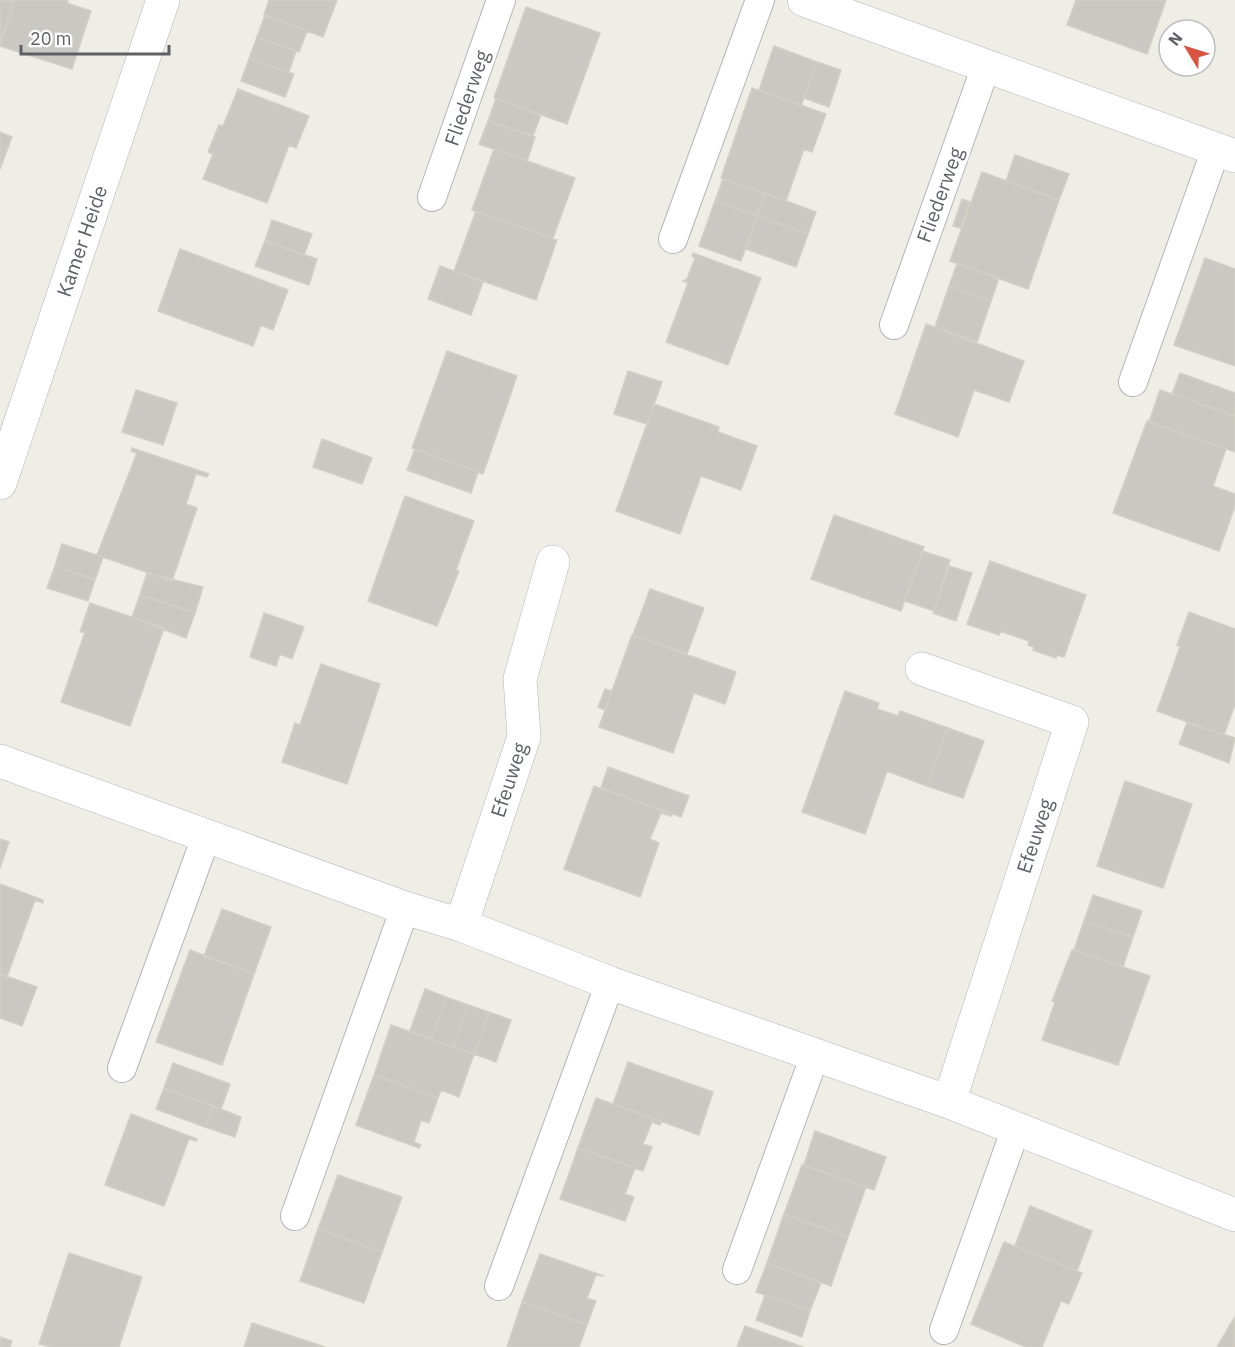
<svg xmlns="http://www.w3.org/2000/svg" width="1235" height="1347" font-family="'IBM Plex Sans',sans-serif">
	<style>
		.building { fill: #cac8c2; stroke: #d2cfc5; stroke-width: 1.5 }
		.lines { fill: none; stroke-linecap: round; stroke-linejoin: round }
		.lane-casing { stroke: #b3b5b9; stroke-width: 30 }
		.street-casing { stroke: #b3b5b9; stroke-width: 34 }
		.lane { stroke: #fff; stroke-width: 28 }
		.street { stroke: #fff; stroke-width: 33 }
		.labels { text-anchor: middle; stroke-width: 6; stroke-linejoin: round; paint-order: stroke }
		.street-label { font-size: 20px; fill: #5d6065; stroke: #fff }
	</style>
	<rect width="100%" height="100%" fill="#eeede6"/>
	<path class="building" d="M 0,0 L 14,1 L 0,43 Z
		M 14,0 L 68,0 L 67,3 L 91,11 L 72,69 L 0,46 Z
		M 269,0 L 337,0 L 323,37 L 264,15 Z
		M 1076,0 L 1166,0 L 1147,54 L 1067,25 Z
		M 526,7 L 600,33 L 567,124 L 494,98 Z
		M 265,15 L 307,31 L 299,52 L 257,37 Z
		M 257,37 L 296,51 L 289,72 L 249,59 Z
		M 774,46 L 817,62 L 801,106 L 759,90 Z
		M 249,59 L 294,74 L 285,97 L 241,81 Z
		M 817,62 L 841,70 L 829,107 L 804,98 Z
		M 752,88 L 826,114 L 812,152 L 804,149 L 786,201 L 721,178 Z
		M 238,89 L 309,116 L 296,148 L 289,145 L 267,203 L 203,179 L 213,154 L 208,152 L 219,125 L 223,126 Z
		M 496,99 L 541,115 L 533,136 L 488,121 Z
		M 488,121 L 535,137 L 527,161 L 479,144 Z
		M 0,132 L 12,137 L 0,169 Z
		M 494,149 L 575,178 L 553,238 L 472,210 Z
		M 1015,155 L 1069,174 L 1059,200 L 1006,181 Z
		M 982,172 L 1059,200 L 1028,289 L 950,261 Z
		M 723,179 L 765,193 L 757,216 L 715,201 Z
		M 765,193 L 816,212 L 808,234 L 757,216 Z
		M 962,199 L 970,202 L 961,228 L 953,226 Z
		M 715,201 L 757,216 L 741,261 L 699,246 Z
		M 476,211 L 557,240 L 536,300 L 454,271 Z
		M 757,216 L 808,234 L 796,267 L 746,249 Z
		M 272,220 L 312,234 L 304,255 L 265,241 Z
		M 265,241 L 317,259 L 309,285 L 255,266 Z
		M 180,249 L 288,290 L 273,330 L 261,325 L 253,346 L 158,311 Z
		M 693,253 L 761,278 L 728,365 L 666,342 L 688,283 L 683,281 L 687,279 L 695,258 L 692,256 Z
		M 1205,258 L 1235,269 L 1235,366 L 1174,345 Z
		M 957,264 L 999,278 L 991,301 L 949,286 Z
		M 440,266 L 483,282 L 471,315 L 428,299 Z
		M 949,286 L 991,301 L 977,342 L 935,327 Z
		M 926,324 L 1024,361 L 1009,402 L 974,390 L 958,437 L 895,414 Z
		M 447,351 L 517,376 L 483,474 L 412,448 Z
		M 628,371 L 662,382 L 647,424 L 614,414 Z
		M 1180,373 L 1235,393 L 1235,416 L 1172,394 Z
		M 136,390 L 177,403 L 163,445 L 122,432 Z
		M 1160,390 L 1235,416 L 1235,452 L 1149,422 Z
		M 654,404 L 719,427 L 718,432 L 757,446 L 741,490 L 701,476 L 680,534 L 616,511 Z
		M 1147,421 L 1226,449 L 1213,486 L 1235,494 L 1235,506 L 1219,551 L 1113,513 Z
		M 322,439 L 372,458 L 362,484 L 313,467 Z
		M 132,448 L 209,474 L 207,477 L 196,474 L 186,504 L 197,508 L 172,581 L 97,555 L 137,453 L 131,451 Z
		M 415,449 L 478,472 L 471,493 L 407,470 Z
		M 405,496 L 474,521 L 456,570 L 459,571 L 437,626 L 368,601 Z
		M 834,515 L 924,547 L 901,611 L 811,579 Z
		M 62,544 L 103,557 L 95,580 L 55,566 Z
		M 922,551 L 950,560 L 934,611 L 905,601 Z
		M 990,561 L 1086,595 L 1064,657 L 1057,655 L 1056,658 L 1033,650 L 1034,647 L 1028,645 L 1029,641 L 1000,631 L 999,635 L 967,624 Z
		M 55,566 L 95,580 L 88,601 L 47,588 Z
		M 949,566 L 972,573 L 956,621 L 933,613 Z
		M 147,573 L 203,587 L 195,613 L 140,595 Z
		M 650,589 L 704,608 L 687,654 L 633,635 Z
		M 140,595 L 195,613 L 186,638 L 132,617 Z
		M 90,603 L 164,628 L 130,726 L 61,702 L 85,632 L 80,632 Z
		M 1189,612 L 1235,629 L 1235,704 L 1224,735 L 1157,711 L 1180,647 L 1177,645 Z
		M 264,613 L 304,627 L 292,659 L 280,654 L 276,666 L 250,657 Z
		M 632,635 L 736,672 L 725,704 L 694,693 L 673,753 L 599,727 Z
		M 321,664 L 380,684 L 347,784 L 282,762 L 295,723 L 300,725 Z
		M 605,689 L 612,691 L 605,710 L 598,707 Z
		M 845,691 L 879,703 L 877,709 L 898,716 L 900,711 L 948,728 L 927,786 L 887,771 L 865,834 L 802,812 Z
		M 1187,723 L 1235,738 L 1229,763 L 1179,744 Z
		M 948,728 L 984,741 L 963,798 L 927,786 Z
		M 608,767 L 689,796 L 681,817 L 601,788 Z
		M 1125,781 L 1192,804 L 1163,888 L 1097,866 Z
		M 594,786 L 672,814 L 671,816 L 661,813 L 650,839 L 659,843 L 640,897 L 564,869 Z
		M 0,839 L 9,842 L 0,868 Z
		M 0,884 L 43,900 L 43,903 L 35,900 L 7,977 L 0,974 Z
		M 1093,895 L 1142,911 L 1133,937 L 1084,921 Z
		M 222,909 L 271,927 L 254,974 L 204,956 Z
		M 1084,921 L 1133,937 L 1123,967 L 1074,950 Z
		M 190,950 L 254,974 L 222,1065 L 156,1042 Z
		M 1072,950 L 1150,976 L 1118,1065 L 1042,1040 L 1055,1002 L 1052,1001 Z
		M 0,974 L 37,987 L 22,1026 L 0,1018 Z
		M 425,989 L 446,997 L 431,1039 L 410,1031 Z
		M 446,997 L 468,1005 L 453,1047 L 431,1039 Z
		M 468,1005 L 489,1012 L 474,1054 L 453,1047 Z
		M 489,1012 L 511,1020 L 496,1062 L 474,1054 Z
		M 391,1025 L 474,1054 L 459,1097 L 441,1090 L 438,1098 L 374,1075 Z
		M 628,1062 L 713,1092 L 699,1135 L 613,1104 Z
		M 173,1063 L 230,1084 L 221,1109 L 164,1088 Z
		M 374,1075 L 438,1098 L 429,1123 L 421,1120 L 414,1142 L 421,1145 L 419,1148 L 356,1125 Z
		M 164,1088 L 213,1106 L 205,1127 L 156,1109 Z
		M 596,1098 L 661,1121 L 660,1125 L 652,1122 L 643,1144 L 652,1147 L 643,1171 L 578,1148 Z
		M 213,1106 L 241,1117 L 235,1137 L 205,1127 Z
		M 131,1114 L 197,1139 L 196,1141 L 189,1139 L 164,1206 L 105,1185 Z
		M 815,1131 L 886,1157 L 874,1190 L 804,1165 Z
		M 578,1148 L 635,1168 L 625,1194 L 634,1197 L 625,1221 L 560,1199 Z
		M 802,1165 L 866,1187 L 848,1237 L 784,1214 Z
		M 338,1175 L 402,1197 L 382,1252 L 318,1229 Z
		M 1030,1206 L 1092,1231 L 1077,1271 L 1015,1246 Z
		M 784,1214 L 848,1237 L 831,1286 L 767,1263 Z
		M 318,1229 L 382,1252 L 364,1303 L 300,1281 Z
		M 1004,1242 L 1082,1273 L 1069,1304 L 1061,1301 L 1042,1347 L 1026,1347 L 971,1324 Z
		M 69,1253 L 142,1277 L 119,1347 L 50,1347 L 39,1344 Z
		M 540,1254 L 604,1276 L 596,1275 L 587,1298 L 596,1301 L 587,1325 L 522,1302 Z
		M 767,1263 L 821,1283 L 810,1311 L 756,1292 Z
		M 765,1295 L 810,1311 L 802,1337 L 756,1320 Z
		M 522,1302 L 587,1325 L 579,1347 L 507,1347 Z
		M 1234,1318 L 1235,1347 L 1217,1347 Z
		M 252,1323 L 325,1347 L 244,1347 Z
		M 745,1326 L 803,1347 L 737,1347 Z
		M 0,1337 L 12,1341 L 10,1347 L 0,1347 Z"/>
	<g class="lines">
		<g class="lane-casing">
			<path id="lane" d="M 432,197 L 501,0
				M 673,239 L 760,0
				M 894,325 L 986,66
				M 1133,382 L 1216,149
				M 122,1068 L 206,837
				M 295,1216 L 405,908
				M 737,1270 L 815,1055
				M 499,1286 L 610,983
				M 944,1330 L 1016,1128"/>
		</g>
		<g class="street-casing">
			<path id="street" d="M 804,0 L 1235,156
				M 0,483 L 163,0
				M 922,669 L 1072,722 L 949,1102
				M 0,761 L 405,908 L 461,925 L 610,983 L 949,1102 L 1235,1215
				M 461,925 L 524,737 L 520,679 L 553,562"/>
		</g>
		<use href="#lane" class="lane"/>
		<use href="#street" class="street"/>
	</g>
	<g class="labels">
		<g class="street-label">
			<text transform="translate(467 98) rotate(-71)" y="7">Fliederweg</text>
			<text transform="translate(940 195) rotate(-70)" y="7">Fliederweg</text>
			<text transform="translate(82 241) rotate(-71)" y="7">Kamer Heide</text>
			<text transform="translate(509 780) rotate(-72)" y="7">Efeuweg</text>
			<text transform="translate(1035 836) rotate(-72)" y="7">Efeuweg</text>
		</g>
	</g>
	<g transform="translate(1187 48) rotate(308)"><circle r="28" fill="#ffffff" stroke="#bebfc1" stroke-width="1.5"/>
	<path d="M0-4.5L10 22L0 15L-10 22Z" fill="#d85441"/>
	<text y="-9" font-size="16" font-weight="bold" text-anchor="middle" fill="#5d6065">N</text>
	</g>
	<path d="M21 45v9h148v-9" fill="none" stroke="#5d6065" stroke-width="3"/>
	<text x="30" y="45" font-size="18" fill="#5d6065" stroke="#ffffff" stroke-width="4.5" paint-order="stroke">20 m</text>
</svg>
